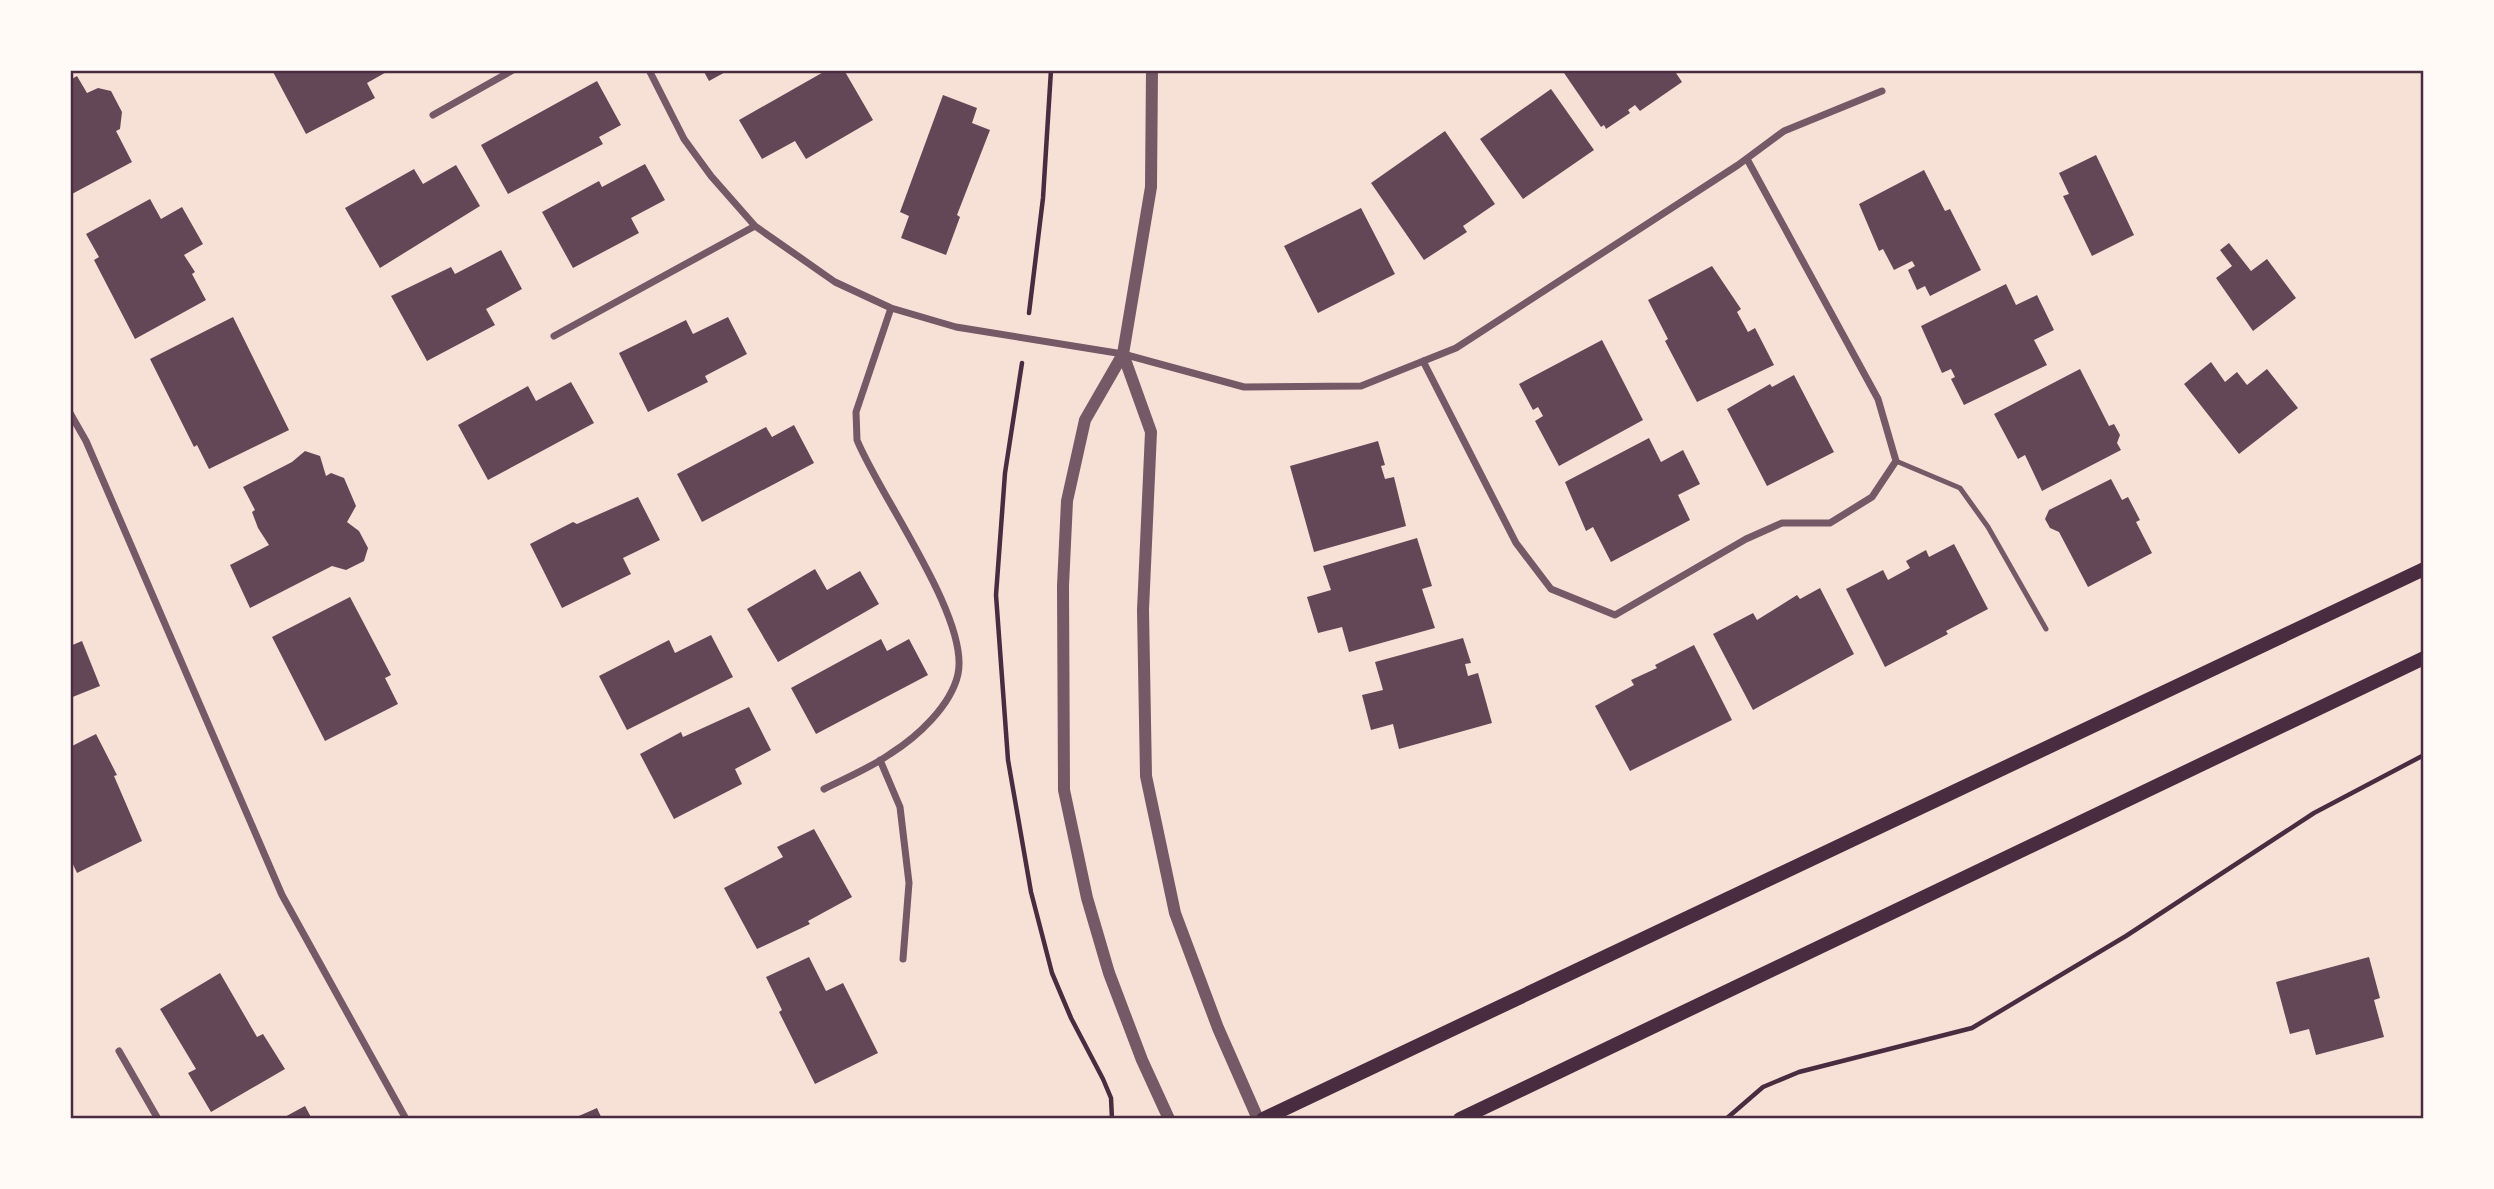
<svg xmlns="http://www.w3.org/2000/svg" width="2494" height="1189" font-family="'Nunito Sans',sans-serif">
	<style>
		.building { fill: #644757 }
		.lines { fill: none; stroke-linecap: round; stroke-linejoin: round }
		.path { stroke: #4a2c40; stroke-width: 4.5 }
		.service { stroke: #755966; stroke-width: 5 }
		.minor { stroke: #755966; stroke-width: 7 }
		.tertiary { stroke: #755966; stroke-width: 12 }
		.secondary { stroke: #4a2c40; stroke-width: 14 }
		.neatline { fill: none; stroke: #4a2c40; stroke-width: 2.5 }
	</style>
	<rect width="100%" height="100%" fill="#f7e1d7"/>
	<path class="building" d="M 272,70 L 390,70 L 367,83 L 375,98 L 306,134 Z
		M 703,70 L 729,70 L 709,81 Z
		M 827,70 L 844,70 L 873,120 L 806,159 L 795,141 L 762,159 L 739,120 Z
		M 1562,70 L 1674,70 L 1682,82 L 1640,111 L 1635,105 L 1628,110 L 1630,113 L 1606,129 L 1604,125 L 1601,127 Z
		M 77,76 L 87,93 L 98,88 L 111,91 L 122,112 L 120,129 L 116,131 L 132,162 L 70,195 L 70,80 Z
		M 597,81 L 621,125 L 599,137 L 603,144 L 508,194 L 481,145 Z
		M 1551,89 L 1594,150 L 1523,199 L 1480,139 Z
		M 943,95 L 977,108 L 972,123 L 990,130 L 957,215 L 960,217 L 946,255 L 901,238 L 909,216 L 900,212 Z
		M 1445,131 L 1495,204 L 1463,226 L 1467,232 L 1424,260 L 1371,183 Z
		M 2096,155 L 2134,235 L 2092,256 L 2063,196 L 2069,194 L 2059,173 Z
		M 645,164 L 665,200 L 631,218 L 639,233 L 573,268 L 542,212 L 599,181 L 602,187 Z
		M 456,165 L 480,206 L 380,268 L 345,208 L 414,169 L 423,184 Z
		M 1924,170 L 1945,211 L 1950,209 L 1981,270 L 1930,296 L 1925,286 L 1917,290 L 1908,270 L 1915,266 L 1912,261 L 1894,270 L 1883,249 L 1879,251 L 1859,204 Z
		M 150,199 L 161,219 L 182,207 L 203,244 L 184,255 L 195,272 L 192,274 L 206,300 L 135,339 L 94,260 L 99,257 L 86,234 Z
		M 1361,208 L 1395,274 L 1318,313 L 1284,246 Z
		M 2229,243 L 2251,271 L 2267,259 L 2296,298 L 2253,331 L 2216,278 L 2232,266 L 2220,250 Z
		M 501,250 L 522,289 L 486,309 L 495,325 L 427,361 L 391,296 L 451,267 L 455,274 Z
		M 1712,266 L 1741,309 L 1737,312 L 1748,332 L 1755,328 L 1774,365 L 1697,402 L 1665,341 L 1668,339 L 1648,300 Z
		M 2006,284 L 2016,305 L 2037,295 L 2054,330 L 2034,340 L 2047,365 L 1964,405 L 1951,379 L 1955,377 L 1951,369 L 1942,373 L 1921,326 Z
		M 233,317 L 289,430 L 209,469 L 197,445 L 194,447 L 150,359 Z
		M 728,317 L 747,354 L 705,376 L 708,382 L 648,412 L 619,353 L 686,320 L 693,334 Z
		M 1602,340 L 1643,420 L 1559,466 L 1535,421 L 1543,416 L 1538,407 L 1533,410 L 1519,384 Z
		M 2211,362 L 2225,382 L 2237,372 L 2247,385 L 2267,369 L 2298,408 L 2239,454 L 2184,384 Z
		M 2080,369 L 2109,426 L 2114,424 L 2120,435 L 2117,443 L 2121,450 L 2042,491 L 2025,455 L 2018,459 L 1994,414 Z
		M 1794,375 L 1834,452 L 1767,486 L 1727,409 L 1770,384 L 1772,387 Z
		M 571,382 L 594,423 L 488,480 L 458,425 L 528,386 L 536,401 Z
		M 794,425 L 814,463 L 702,522 L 677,474 L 766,427 L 772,437 Z
		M 1649,438 L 1661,462 L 1683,450 L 1700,484 L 1678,495 L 1690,520 L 1611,562 L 1593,527 L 1586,531 L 1565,482 Z
		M 1378,441 L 1385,465 L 1381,466 L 1385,479 L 1394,477 L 1406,526 L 1314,552 L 1290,466 Z
		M 305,451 L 320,456 L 326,476 L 331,473 L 344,478 L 356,506 L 347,522 L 359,531 L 368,548 L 364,561 L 346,570 L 332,566 L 250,608 L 230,565 L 269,545 L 258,528 L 252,512 L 255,510 L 243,487 L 292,462 Z
		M 2111,479 L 2122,500 L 2128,497 L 2140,520 L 2136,522 L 2152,553 L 2088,587 L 2059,532 L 2050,528 L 2045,519 L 2049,510 Z
		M 638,497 L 660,540 L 623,558 L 631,574 L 562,608 L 530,544 L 573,522 L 577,524 Z
		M 1417,538 L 1432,586 L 1422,589 L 1435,628 L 1349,652 L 1342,627 L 1318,633 L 1307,597 L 1331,590 L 1323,566 Z
		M 1954,544 L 1988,609 L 1946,631 L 1948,634 L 1885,667 L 1846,589 L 1883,570 L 1888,580 L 1910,568 L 1906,561 L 1926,550 L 1929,557 Z
		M 815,569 L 827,590 L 860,571 L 879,604 L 778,662 L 747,609 Z
		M 1820,588 L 1854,654 L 1753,710 L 1713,634 L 1753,613 L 1757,620 L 1797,595 L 1800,599 Z
		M 350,597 L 391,675 L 385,678 L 398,704 L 325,741 L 272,637 Z
		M 711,635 L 733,677 L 627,730 L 599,676 L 669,640 L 675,653 Z
		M 1463,638 L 1471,663 L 1465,664 L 1468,676 L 1478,673 L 1492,723 L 1399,749 L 1393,724 L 1371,730 L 1362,695 L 1383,690 L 1375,662 Z
		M 881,639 L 887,651 L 909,639 L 928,675 L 816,734 L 791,688 Z
		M 82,641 L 100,686 L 70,698 L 70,646 Z
		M 1694,645 L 1732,720 L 1630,771 L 1595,706 L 1634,685 L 1631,680 L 1657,668 L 1655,665 Z
		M 749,707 L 771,750 L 735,769 L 742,784 L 674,819 L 640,754 L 681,732 L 683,737 Z
		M 96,734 L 117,775 L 114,776 L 142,841 L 77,873 L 70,858 L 70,747 Z
		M 814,829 L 852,897 L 808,921 L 810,924 L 757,949 L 724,888 L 783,857 L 777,847 Z
		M 809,957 L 826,991 L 843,983 L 878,1053 L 815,1084 L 779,1012 L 782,1010 L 766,977 Z
		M 2369,957 L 2380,998 L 2374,1000 L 2384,1037 L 2316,1055 L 2309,1029 L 2290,1034 L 2276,982 Z
		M 220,973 L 257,1037 L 263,1034 L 285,1069 L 211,1112 L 188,1073 L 196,1069 L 160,1009 Z
		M 305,1106 L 312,1119 L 281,1119 Z
		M 597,1108 L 602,1119 L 572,1119 Z"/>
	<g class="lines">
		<path class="path" d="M 1029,313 L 1043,198 L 1051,70
			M 1022,363 L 1005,473 L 996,595 L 1008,760 L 1031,892 L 1052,973 L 1071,1018 L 1103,1079 L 1111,1098 L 1112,1119
			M 1726,1119 L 1763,1087 L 1799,1072 L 1972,1028 L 2126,936 L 2314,813 L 2424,755"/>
		<path class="service" d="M 1896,461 L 1960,488 L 1988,527 L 2046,629"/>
		<path class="minor" d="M 649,70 L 684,139 L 711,176 L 755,226 L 835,282 L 891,308 L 956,327 L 1123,354 L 1244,387 L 1361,386 L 1456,348 L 1738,165 L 1784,131 L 1882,91
			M 433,115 L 513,70
			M 554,336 L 755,226
			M 1423,361 L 1516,543 L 1551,589 L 1615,615 L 1746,539 L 1782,523 L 1830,523 L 1872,497 L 1896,461 L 1878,399 L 1747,159
			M 70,413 L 86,441 L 282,895 L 406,1119
			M 880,760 L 900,807 L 909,883 L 903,959
			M 824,789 C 846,778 870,768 890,754 C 917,737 951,706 958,674 C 970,618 879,495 857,440 L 856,412 L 891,308
			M 119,1051 L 158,1119"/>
		<path class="tertiary" d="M 1152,70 L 1151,187 L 1123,354 L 1085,420 L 1067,501 L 1063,586 L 1064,790 L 1087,898 L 1109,973 L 1142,1060 L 1169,1119
			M 1123,354 L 1151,432 L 1143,610 L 1146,776 L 1175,913 L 1218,1028 L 1258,1119"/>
		<path class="secondary" d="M 1263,1119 L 2424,569
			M 1460,1119 L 2424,658"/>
	</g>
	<rect width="2494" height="1189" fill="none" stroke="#fffaf5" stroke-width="144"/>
	<rect x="72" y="72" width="2350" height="1045" class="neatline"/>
</svg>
